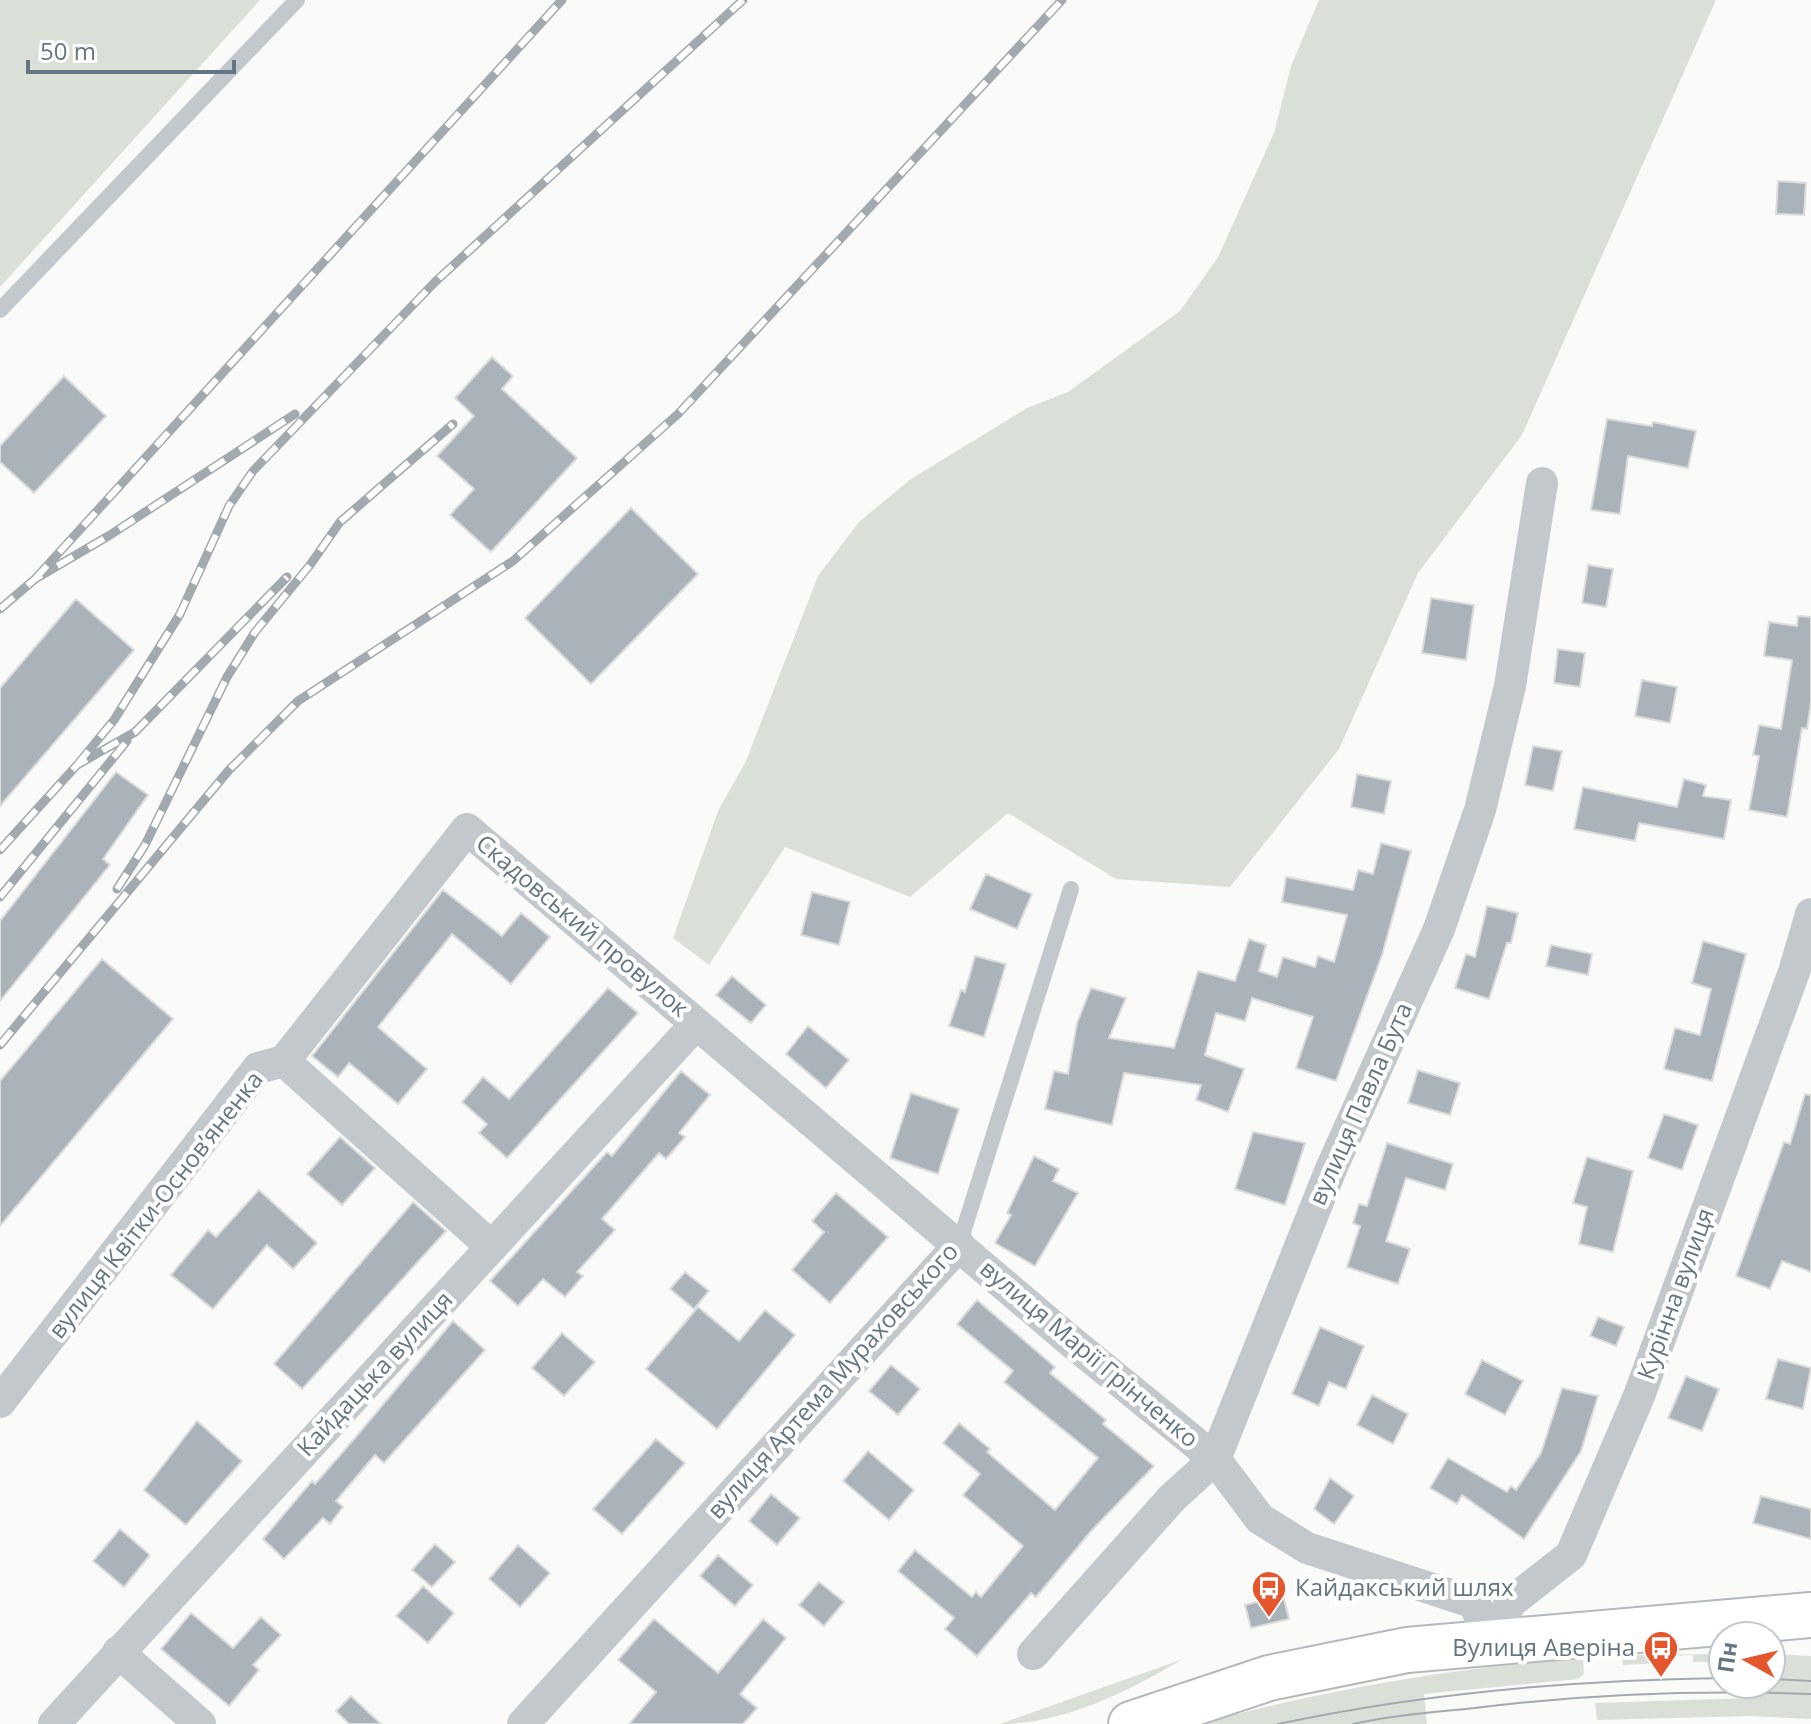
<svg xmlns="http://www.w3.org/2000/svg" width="1811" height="1724" font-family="'Open Sans',sans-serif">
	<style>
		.green { fill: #dadfd7 }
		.building { fill: #aab3b9; stroke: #dcdcda; stroke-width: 2 }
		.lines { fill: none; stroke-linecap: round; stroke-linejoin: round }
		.trunk-casing { stroke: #b4b9bd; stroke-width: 48 }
		.service { stroke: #c3c8cc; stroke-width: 16 }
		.minor { stroke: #c3c8cc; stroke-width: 32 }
		.trunk { stroke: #fff; stroke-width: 44 }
		.tram { stroke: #a2aab0; stroke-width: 2 }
		.rail-casing { stroke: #a2aab0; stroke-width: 9 }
		.rail { stroke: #fff; stroke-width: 6; stroke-dasharray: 18; stroke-linecap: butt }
		.labels { text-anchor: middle; stroke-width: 8; stroke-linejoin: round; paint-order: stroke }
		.street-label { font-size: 24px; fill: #657683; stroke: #fff }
		.poi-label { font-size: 24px; fill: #657683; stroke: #fff; text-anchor: start }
	</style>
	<rect width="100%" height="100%" fill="#fafaf8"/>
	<path class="green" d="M 0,0 L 260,0 L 0,287 Z
		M 1319,0 L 1716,0 L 1522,435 L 1418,573 L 1339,749 L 1230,887 L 1116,879 L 1008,813 L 910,897 L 785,847 L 709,965 L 673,938 L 718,811 L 746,761 L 818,576 L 859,522 L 911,479 L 1027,408 L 1068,392 L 1180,311 L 1218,257 L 1274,133 L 1291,66 Z
		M 1723,1654 L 1723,1662 L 1693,1662 L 1693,1655 L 1661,1656 L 1660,1663 L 1623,1665 L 1622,1655 Z
		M 1771,1654 L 1811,1656 L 1811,1719 L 1750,1716 L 1597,1720 L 1595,1703 L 1751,1698 L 1753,1684 L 1771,1684 Z
		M 1183,1659 C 1129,1691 1064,1724 1000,1724 Z
		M 1583,1659 L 1584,1674 L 1578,1679 L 1424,1694 L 1427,1724 L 1198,1724 C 1325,1690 1452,1667 1583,1659 Z"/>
	<path class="building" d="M 1778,181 L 1806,183 L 1804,215 L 1776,214 Z
		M 492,357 L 513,376 L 502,389 L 577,458 L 491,552 L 450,515 L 474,489 L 437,456 L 474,416 L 455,398 Z
		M 64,376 L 106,416 L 34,493 L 0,462 L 0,446 Z
		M 1607,419 L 1652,426 L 1653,422 L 1696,431 L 1688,468 L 1628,456 L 1620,514 L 1591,510 Z
		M 631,508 L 698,574 L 591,684 L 525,618 Z
		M 1588,565 L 1613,569 L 1606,607 L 1582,603 Z
		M 1431,598 L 1474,605 L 1466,660 L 1422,653 Z
		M 76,599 L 134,650 L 0,806 L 0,688 Z
		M 1798,616 L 1811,617 L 1811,702 L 1807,729 L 1802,728 L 1787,817 L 1749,810 L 1759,756 L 1753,755 L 1759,725 L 1781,729 L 1792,660 L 1764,656 L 1769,622 L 1797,626 Z
		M 1558,649 L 1585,653 L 1580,687 L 1554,683 Z
		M 1642,680 L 1677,687 L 1670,723 L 1635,716 Z
		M 1533,746 L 1562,751 L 1553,791 L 1525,785 Z
		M 116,772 L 148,795 L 103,859 L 110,865 L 0,1001 L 0,921 Z
		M 1357,774 L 1391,781 L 1384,814 L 1351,807 Z
		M 1684,779 L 1706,785 L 1703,796 L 1731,800 L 1724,839 L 1639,823 L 1635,841 L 1574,829 L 1583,787 L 1677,807 Z
		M 1381,843 L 1411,851 L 1382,955 L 1336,1081 L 1296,1068 L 1313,1017 L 1252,998 L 1245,1021 L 1216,1013 L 1205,1055 L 1244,1069 L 1228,1112 L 1196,1100 L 1201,1085 L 1124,1073 L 1112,1125 L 1045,1109 L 1054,1071 L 1068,1074 L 1077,1023 L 1091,988 L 1126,998 L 1109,1038 L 1174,1048 L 1198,971 L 1235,981 L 1249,939 L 1266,945 L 1259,971 L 1277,977 L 1283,957 L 1315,967 L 1318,956 L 1334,962 L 1347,915 L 1282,902 L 1286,877 L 1353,890 L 1358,870 L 1373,874 Z
		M 986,874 L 1032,894 L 1017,929 L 970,909 Z
		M 443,890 L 502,936 L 521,913 L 550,937 L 511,984 L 452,934 L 378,1027 L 427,1069 L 398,1104 L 349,1063 L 338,1077 L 312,1056 Z
		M 812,892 L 850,902 L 839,945 L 801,935 Z
		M 1487,906 L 1518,913 L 1511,943 L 1507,943 L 1489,999 L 1455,988 L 1466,954 L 1475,957 Z
		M 1703,941 L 1746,954 L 1712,1081 L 1664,1069 L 1675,1028 L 1700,1035 L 1711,989 L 1692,983 Z
		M 1551,945 L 1592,954 L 1588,975 L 1546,966 Z
		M 975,956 L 1006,964 L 984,1037 L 949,1026 L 961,990 L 965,992 Z
		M 102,959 L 173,1019 L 0,1226 L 0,1081 Z
		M 732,976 L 766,1005 L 751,1023 L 716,995 Z
		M 608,988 L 638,1013 L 507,1158 L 479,1133 L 487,1124 L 462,1102 L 483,1077 L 509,1099 Z
		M 808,1026 L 849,1060 L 826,1088 L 786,1054 Z
		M 1418,1070 L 1460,1083 L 1450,1115 L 1408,1103 Z
		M 681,1071 L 710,1095 L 679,1133 L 685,1137 L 666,1159 L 659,1153 L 602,1219 L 615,1230 L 577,1272 L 583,1276 L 565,1297 L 543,1279 L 518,1306 L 490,1281 L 607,1152 L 612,1156 Z
		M 911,1093 L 959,1109 L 938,1174 L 890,1158 Z
		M 1805,1094 L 1811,1095 L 1811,1272 L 1782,1261 L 1770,1289 L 1736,1276 L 1784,1142 L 1790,1144 Z
		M 1664,1114 L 1698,1125 L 1682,1170 L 1648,1158 Z
		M 1253,1132 L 1305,1143 L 1285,1205 L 1235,1189 Z
		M 340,1137 L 375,1168 L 342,1205 L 307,1174 Z
		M 1387,1143 L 1453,1164 L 1445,1190 L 1406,1178 L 1386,1241 L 1410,1249 L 1398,1284 L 1347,1267 L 1360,1226 L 1353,1223 L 1359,1204 L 1367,1206 Z
		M 1034,1156 L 1059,1169 L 1053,1181 L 1078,1193 L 1035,1266 L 995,1243 L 1011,1215 L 1007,1213 Z
		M 1587,1157 L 1633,1171 L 1613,1252 L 1579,1244 L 1587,1207 L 1573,1203 Z
		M 259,1190 L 317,1243 L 293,1269 L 267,1245 L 213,1309 L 171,1275 L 208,1230 L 216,1237 Z
		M 836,1193 L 888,1237 L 830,1303 L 792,1270 L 824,1232 L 812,1221 Z
		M 413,1202 L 446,1231 L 302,1389 L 274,1364 Z
		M 685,1272 L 709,1291 L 694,1309 L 670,1289 Z
		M 977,1300 L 1055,1367 L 1050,1373 L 1106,1420 L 1103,1424 L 1154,1466 L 1092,1530 L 1036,1597 L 1031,1593 L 977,1656 L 945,1629 L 954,1618 L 898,1571 L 915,1550 L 972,1597 L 976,1592 L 981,1597 L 1023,1546 L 963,1495 L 980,1474 L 943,1443 L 959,1423 L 990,1449 L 987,1452 L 1055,1510 L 1098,1458 L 1004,1382 L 1013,1371 L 957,1324 Z
		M 698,1307 L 739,1341 L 765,1310 L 795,1335 L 717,1429 L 646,1369 Z
		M 1598,1317 L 1624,1327 L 1616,1346 L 1590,1336 Z
		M 453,1321 L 485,1350 L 384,1463 L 375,1455 L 336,1501 L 343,1507 L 330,1524 L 323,1518 L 284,1559 L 263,1539 L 312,1481 L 315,1484 L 355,1438 Z
		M 1320,1327 L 1364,1346 L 1346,1389 L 1329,1382 L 1319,1406 L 1292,1394 Z
		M 562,1333 L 595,1362 L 564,1396 L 532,1368 Z
		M 1778,1359 L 1811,1368 L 1803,1409 L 1766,1399 Z
		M 1482,1360 L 1523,1381 L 1505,1415 L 1465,1394 Z
		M 891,1365 L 920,1389 L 898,1415 L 869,1391 Z
		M 1686,1376 L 1719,1389 L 1702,1431 L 1668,1418 Z
		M 1562,1388 L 1598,1396 L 1581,1451 L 1524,1539 L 1462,1495 L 1457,1504 L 1430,1488 L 1448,1458 L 1507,1492 L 1511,1486 L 1516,1490 L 1541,1453 Z
		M 1372,1395 L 1408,1414 L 1393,1444 L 1357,1425 Z
		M 197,1421 L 242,1461 L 186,1525 L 144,1490 Z
		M 656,1439 L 685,1463 L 622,1534 L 593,1509 Z
		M 868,1451 L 914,1490 L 889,1520 L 843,1481 Z
		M 1330,1478 L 1354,1496 L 1334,1524 L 1314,1509 Z
		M 771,1494 L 800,1518 L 777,1545 L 749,1521 Z
		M 1761,1496 L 1811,1509 L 1811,1539 L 1753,1523 Z
		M 120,1529 L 150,1555 L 124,1587 L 93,1561 Z
		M 435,1544 L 455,1562 L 432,1587 L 412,1570 Z
		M 518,1545 L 550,1573 L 520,1607 L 489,1579 Z
		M 718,1555 L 753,1585 L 735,1606 L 700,1576 Z
		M 819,1582 L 844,1602 L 824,1626 L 799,1605 Z
		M 423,1586 L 454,1613 L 428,1643 L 396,1616 Z
		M 1283,1595 L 1289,1619 L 1251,1628 L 1245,1605 Z
		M 191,1613 L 233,1648 L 261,1617 L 281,1635 L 253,1665 L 259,1670 L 229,1706 L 161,1649 Z
		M 654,1619 L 718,1673 L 763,1619 L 786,1638 L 740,1694 L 757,1708 L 743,1724 L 629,1724 L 656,1692 L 618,1660 Z
		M 351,1696 L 381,1724 L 349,1724 L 336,1711 Z"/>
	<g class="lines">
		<g class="trunk-casing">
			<path id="trunk" d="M 1131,1724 L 1269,1678 L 1407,1650 L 1811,1615"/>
		</g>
		<path class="service" d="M 0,310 L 297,0
			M 959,1245 L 1071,889"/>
		<path class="minor" d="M 284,1061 L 492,1247
			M 0,1402 L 258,1068 L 284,1061 L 467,829 L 1068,1339 L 1215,1459 L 1260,1519 L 1307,1548 L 1475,1603 L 1488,1642
			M 1488,1642 L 1511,1602 L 1571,1555 L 1639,1396 L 1794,972 L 1811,914
			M 118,1652 L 200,1724
			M 1033,1654 L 1172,1498 L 1215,1459 L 1331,1169 L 1439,929 L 1480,810 L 1510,686 L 1542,483
			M 54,1724 L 696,1024
			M 523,1724 L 959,1245"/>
		<use href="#trunk" class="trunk"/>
		<path class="tram" d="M 1771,1679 L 1811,1681
			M 1278,1724 C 1424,1693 1574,1680 1723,1678
			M 1353,1724 C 1393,1715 1434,1712 1475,1708 C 1587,1694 1698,1690 1811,1694"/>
		<g class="rail-casing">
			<path id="rail" d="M 35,579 L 562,0
				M 0,609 L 35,579 L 110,535 L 295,414
				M 77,765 L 114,720 L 180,614 L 229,506 L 253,471 L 435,282 L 743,0
				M 0,850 L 77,765 L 135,732 L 287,577
				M 117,889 L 145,845 L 227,677 L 255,632 L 310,565 L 340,522 L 453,424
				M 0,897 L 127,741
				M 0,1045 L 229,770 L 298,701 L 513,561 L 678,414 L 1062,0"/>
		</g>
		<use href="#rail" class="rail"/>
	</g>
	<defs>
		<g id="bus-pin" transform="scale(1.8)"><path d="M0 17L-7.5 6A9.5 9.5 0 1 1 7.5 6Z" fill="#e4572e" stroke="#fff"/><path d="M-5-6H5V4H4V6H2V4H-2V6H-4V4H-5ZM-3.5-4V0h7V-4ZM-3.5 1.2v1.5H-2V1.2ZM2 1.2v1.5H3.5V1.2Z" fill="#fff"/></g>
	</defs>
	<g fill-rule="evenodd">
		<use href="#bus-pin" x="1269" y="1588"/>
		<use href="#bus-pin" x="1661" y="1648"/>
	</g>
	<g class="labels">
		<g class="street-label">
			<text transform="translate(582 926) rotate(40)" y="8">Скадовський провулок</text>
			<text transform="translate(1361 1104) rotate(-66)" y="8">вулиця Павла Бута</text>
			<text transform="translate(156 1205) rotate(-52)" y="8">вулиця Квітки-Основʼяненка</text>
			<text transform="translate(1676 1294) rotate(-70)" y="8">Курінна вулиця</text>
			<text transform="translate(1089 1354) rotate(40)" y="8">вулиця Марії Грінченко</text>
			<text transform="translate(375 1374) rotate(-47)" y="8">Кайдацька вулиця</text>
			<text transform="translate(833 1381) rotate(-48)" y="8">вулиця Артема Мураховського</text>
		</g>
		<g class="poi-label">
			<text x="1295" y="1596">Кайдакський шлях</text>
			<text x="1635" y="1656" text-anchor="end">Вулиця Аверіна</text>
		</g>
	</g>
	<g transform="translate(1747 1660) rotate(278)"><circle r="38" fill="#ffffff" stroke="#c1c8cd" stroke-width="2"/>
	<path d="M0-6L14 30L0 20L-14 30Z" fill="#e4572e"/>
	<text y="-12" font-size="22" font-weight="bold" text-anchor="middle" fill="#657683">Пн</text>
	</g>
	<path d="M28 60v12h206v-12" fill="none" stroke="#657683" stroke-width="4"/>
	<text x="40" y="60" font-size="24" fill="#657683" stroke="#ffffff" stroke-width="6" paint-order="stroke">50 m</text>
</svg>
